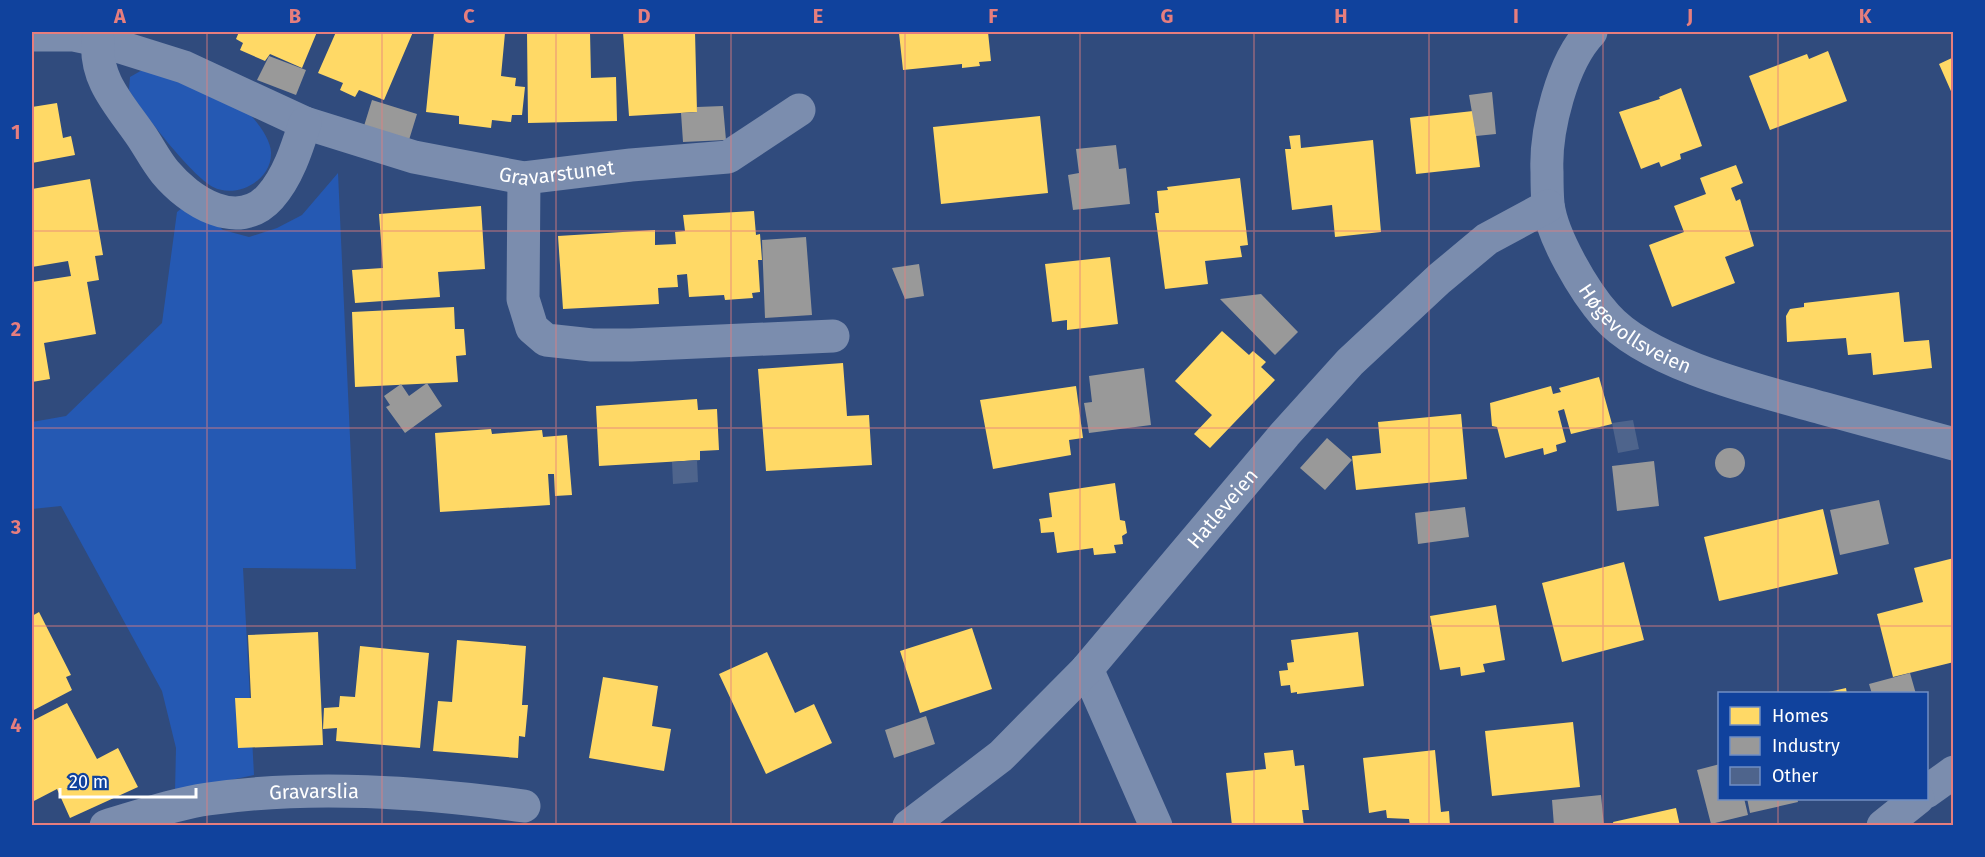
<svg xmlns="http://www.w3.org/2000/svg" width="1985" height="857" font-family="'Fira Sans',sans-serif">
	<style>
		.park { fill: #2559b3 }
		.homes { fill: #ffd966 }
		.industry { fill: #999 }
		.building { fill: #4e648c }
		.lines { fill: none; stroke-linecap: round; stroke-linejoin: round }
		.minor { stroke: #7b8dae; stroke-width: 33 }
		.grid { fill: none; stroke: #e67e7e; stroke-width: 1.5; stroke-opacity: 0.55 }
		.labels { text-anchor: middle; stroke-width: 6; stroke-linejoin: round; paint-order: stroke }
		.street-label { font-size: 20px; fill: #fff; stroke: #10429d }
		.neatline { fill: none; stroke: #e67e7e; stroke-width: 2 }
		.grid-label { font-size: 20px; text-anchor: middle; font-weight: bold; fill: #e67e7e }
	</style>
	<rect width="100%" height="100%" fill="#304b7d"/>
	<path class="park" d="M 144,69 C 164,73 235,102 249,114 C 258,122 272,142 271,154 C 271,181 236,199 213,187 C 192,176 142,112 129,90 L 130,77 Z
		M 338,173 L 356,569 L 243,568 L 254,775 L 175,792 L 176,748 L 162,691 L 61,506 L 32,509 L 32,422 L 66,416 L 162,323 L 177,212 L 191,201 L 223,230 L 249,237 L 277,228 L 302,215 Z"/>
	<path class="homes" d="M 239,32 L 317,32 L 302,68 L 270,54 L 265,61 L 240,50 L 243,43 L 236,39 Z
		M 336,32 L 413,32 L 384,100 L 359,90 L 355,97 L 340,90 L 343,83 L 318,73 Z
		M 434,32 L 505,33 L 501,76 L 516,78 L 515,86 L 525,87 L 522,115 L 512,115 L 511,122 L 492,120 L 491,128 L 459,124 L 459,116 L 426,112 Z
		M 527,32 L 590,32 L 591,78 L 616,77 L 617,121 L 528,123 Z
		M 623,32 L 695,32 L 697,112 L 629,116 Z
		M 909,32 L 988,32 L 991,61 L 979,62 L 980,66 L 962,68 L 962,64 L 903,70 L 899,33 Z
		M 1828,51 L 1847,101 L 1770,130 L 1749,76 L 1807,54 L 1809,59 Z
		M 1954,57 L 1954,98 L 1939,64 Z
		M 1681,88 L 1702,146 L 1680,154 L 1681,159 L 1661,167 L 1659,162 L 1641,169 L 1619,112 L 1660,99 L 1659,97 Z
		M 57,103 L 63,138 L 71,136 L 75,155 L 32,163 L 32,107 Z
		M 1473,111 L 1480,167 L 1416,174 L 1410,118 Z
		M 1040,116 L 1048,193 L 941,204 L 933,127 Z
		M 1300,135 L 1301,148 L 1373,140 L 1381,232 L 1335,237 L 1332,205 L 1292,210 L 1285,149 L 1291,149 L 1289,136 Z
		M 1736,165 L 1743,183 L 1731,188 L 1736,201 L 1740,199 L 1754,246 L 1725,257 L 1735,283 L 1672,307 L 1649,245 L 1684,232 L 1674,206 L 1706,194 L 1700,178 Z
		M 1240,178 L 1248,245 L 1240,246 L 1242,257 L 1205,261 L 1208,284 L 1165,289 L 1155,213 L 1159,213 L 1157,191 L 1168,190 L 1167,187 Z
		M 90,179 L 103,255 L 95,256 L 99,280 L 87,282 L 96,334 L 44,343 L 50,379 L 32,382 L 32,282 L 71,276 L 68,261 L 32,267 L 32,189 Z
		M 481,206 L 485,269 L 438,272 L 440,297 L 355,303 L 352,270 L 383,268 L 379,214 Z
		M 754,211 L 756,235 L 760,234 L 762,260 L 758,260 L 760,292 L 752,293 L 753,298 L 725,300 L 724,295 L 689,297 L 687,274 L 677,275 L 678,287 L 658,288 L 659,304 L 563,309 L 558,236 L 655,230 L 655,245 L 676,244 L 675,232 L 685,231 L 683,215 Z
		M 1110,257 L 1118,324 L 1067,330 L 1067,320 L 1052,322 L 1045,264 Z
		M 1899,292 L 1904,342 L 1929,340 L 1932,368 L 1873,375 L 1871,353 L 1848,355 L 1846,338 L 1787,342 L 1786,316 L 1790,309 L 1804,307 L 1804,303 Z
		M 454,307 L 455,329 L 464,329 L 466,355 L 456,356 L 458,382 L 355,387 L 352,312 Z
		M 1222,331 L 1249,355 L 1253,351 L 1266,362 L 1261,367 L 1275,380 L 1210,448 L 1194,434 L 1212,415 L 1175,381 Z
		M 843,363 L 847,416 L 869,415 L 872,465 L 766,471 L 758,369 Z
		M 1599,377 L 1612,424 L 1571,434 L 1564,409 L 1558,411 L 1566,442 L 1556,445 L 1557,451 L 1544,455 L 1543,448 L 1505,458 L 1497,427 L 1492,426 L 1490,403 L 1551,386 L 1553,394 L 1561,392 L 1559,388 Z
		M 1076,386 L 1083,438 L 1069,440 L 1071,455 L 993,469 L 980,400 Z
		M 697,399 L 698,410 L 717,409 L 719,450 L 700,451 L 700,460 L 599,466 L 596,406 Z
		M 1461,414 L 1467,479 L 1356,490 L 1352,456 L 1381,453 L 1378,422 Z
		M 491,429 L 492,434 L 542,430 L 543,437 L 567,435 L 572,495 L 555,496 L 554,474 L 548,474 L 550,505 L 440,512 L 435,433 Z
		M 1115,483 L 1120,520 L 1125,521 L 1127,533 L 1122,536 L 1123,544 L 1114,545 L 1116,553 L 1094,555 L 1093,548 L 1057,553 L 1054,532 L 1041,533 L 1040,523 L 1039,519 L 1052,517 L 1049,493 Z
		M 1823,509 L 1838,574 L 1719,601 L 1704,537 Z
		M 1954,558 L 1954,662 L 1893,677 L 1877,614 L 1923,602 L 1914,568 Z
		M 1624,562 L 1644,640 L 1562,662 L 1542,583 Z
		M 1496,605 L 1505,660 L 1483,664 L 1485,672 L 1461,676 L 1460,667 L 1440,670 L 1430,616 Z
		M 39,612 L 71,675 L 66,677 L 72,690 L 32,711 L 32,616 Z
		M 972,628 L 992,689 L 920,713 L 900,651 Z
		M 318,632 L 323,745 L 238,748 L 235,698 L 251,698 L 248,635 Z
		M 1358,632 L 1364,686 L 1297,694 L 1297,692 L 1291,693 L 1290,685 L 1281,686 L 1279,671 L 1288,670 L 1287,663 L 1294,662 L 1291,640 Z
		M 457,640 L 526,646 L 522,705 L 528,705 L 525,737 L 519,736 L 518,758 L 433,751 L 438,701 L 452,702 Z
		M 360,646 L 429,653 L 420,748 L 336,741 L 337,728 L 323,729 L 324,708 L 339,707 L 340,696 L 355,697 Z
		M 767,652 L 795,713 L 814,704 L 832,743 L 766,774 L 719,674 Z
		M 603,677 L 658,686 L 652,726 L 671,729 L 664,771 L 589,758 Z
		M 1846,688 L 1847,694 L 1824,694 L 1824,693 Z
		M 67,703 L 97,759 L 118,748 L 138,787 L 70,818 L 57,789 L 32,802 L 32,721 Z
		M 1573,722 L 1580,787 L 1492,796 L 1485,731 Z
		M 1293,750 L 1295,766 L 1304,765 L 1309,810 L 1302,810 L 1304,826 L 1232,826 L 1226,773 L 1266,769 L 1264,753 Z
		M 1435,750 L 1441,812 L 1449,811 L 1450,826 L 1410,826 L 1409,819 L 1387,818 L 1386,810 L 1369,813 L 1363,758 Z
		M 1676,808 L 1680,826 L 1614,826 L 1613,822 Z"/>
	<path class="industry" d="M 269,56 L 306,70 L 296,95 L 257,80 Z
		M 1492,92 L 1496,134 L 1476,136 L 1469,95 Z
		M 372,100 L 417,114 L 409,140 L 364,126 Z
		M 723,106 L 726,140 L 683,142 L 681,113 L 697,112 L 697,107 Z
		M 1116,145 L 1119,169 L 1126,168 L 1130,204 L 1073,210 L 1068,175 L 1079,173 L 1076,149 Z
		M 806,237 L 812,315 L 765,318 L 762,240 Z
		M 919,264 L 924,296 L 905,299 L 892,268 Z
		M 1261,294 L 1298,332 L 1275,355 L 1220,299 Z
		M 1144,368 L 1151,425 L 1089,433 L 1084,403 L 1092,402 L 1089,376 Z
		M 427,383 L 442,406 L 405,433 L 386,407 L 390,405 L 384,396 L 401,384 L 409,396 Z
		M 1327,438 L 1352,460 L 1325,490 L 1300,468 Z
		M1715 463a15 15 0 1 1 30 0a15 15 0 1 1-30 0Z
		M 1654,461 L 1659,506 L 1617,511 L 1612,466 Z
		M 1879,500 L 1889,544 L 1840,555 L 1830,510 Z
		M 1465,507 L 1469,537 L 1418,544 L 1415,513 Z
		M 1910,673 L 1916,694 L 1872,694 L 1869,684 Z
		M 926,716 L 935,744 L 894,758 L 885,730 Z
		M 1720,764 L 1720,798 L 1744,798 L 1748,815 L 1711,824 L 1697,770 Z
		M 1601,795 L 1604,826 L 1554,826 L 1552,800 Z
		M 1747,798 L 1797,798 L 1798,802 L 1750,813 Z"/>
	<path class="building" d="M 1633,420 L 1639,449 L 1618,453 L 1612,423 Z
		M 697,460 L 698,482 L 673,484 L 672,462 Z"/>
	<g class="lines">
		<g class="minor">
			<path id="s1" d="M 1591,32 C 1562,62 1545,131 1547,172 C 1547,182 1547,193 1548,204 C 1552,237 1584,291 1606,316 C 1648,364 1761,391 1822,408 C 1866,420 1910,432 1954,444"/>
			<path id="s2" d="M 32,35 L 74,35 L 98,40 L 184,67 L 305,123 L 414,157 L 524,178 L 631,165 L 728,157 L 799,110"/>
			<path d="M 98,40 C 94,80 121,106 142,137 C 150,149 156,161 165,172 C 189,201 238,233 270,197 C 288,177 297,148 305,123"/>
			<path d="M 524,178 L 523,299 L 532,328 L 546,340 L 592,345 L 631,345 L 833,336"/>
			<path d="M 1087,669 L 1156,826"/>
			<path d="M 1926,792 L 1954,772"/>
			<path id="s3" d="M 106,826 C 140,816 174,804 208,799 C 313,784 420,792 524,806"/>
			<path id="s4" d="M 909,826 L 1001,756 L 1087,669 L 1285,434 L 1350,362 L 1439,279 L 1487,239 L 1548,206"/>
			<path d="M 1883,826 L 1918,798"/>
		</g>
	</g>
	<path class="grid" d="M 207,32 L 207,826M 382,32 L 382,826M 556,32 L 556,826M 731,32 L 731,826M 905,32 L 905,826M 1080,32 L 1080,826M 1254,32 L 1254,826M 1429,32 L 1429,826M 1603,32 L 1603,826M 1778,32 L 1778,694M 32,231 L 1954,231M 32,428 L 1954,428M 32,626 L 1954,626M 1778,798 L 1778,826"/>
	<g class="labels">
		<g class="street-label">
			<text dy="7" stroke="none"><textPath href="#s2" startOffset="549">Gravarstunet</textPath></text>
			<text dy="7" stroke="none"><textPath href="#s1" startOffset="340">Høgevollsveien</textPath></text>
			<text dy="7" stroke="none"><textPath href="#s4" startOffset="448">Hatleveien</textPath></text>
			<text dy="7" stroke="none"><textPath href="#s3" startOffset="212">Gravarslia</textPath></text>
		</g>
	</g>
	<rect width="1985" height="857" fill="none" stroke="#10429d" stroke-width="66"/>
	<rect x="1718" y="692" width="210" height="108" fill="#10429d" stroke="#708ec4" stroke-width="1.5"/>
	<rect x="1730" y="707" width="30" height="18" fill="#ffd966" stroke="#708ec4" stroke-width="1.5"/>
	<text x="1772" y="722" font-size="18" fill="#ffffff">Homes</text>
	<rect x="1730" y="737" width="30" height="18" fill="#999999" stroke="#708ec4" stroke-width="1.5"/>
	<text x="1772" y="752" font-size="18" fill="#ffffff">Industry</text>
	<rect x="1730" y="767" width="30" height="18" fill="#4e648c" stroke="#708ec4" stroke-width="1.5"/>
	<text x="1772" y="782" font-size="18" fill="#ffffff">Other</text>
	<path d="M60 788v9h136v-9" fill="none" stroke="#ffffff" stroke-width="3"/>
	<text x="69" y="788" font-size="18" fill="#ffffff" stroke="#10429d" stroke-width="4.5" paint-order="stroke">20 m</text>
	<rect x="33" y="33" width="1919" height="791" class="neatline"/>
	<g class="grid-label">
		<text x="120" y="23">A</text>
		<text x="295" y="23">B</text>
		<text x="469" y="23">C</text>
		<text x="644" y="23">D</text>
		<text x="818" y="23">E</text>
		<text x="993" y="23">F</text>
		<text x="1167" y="23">G</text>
		<text x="1341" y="23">H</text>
		<text x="1516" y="23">I</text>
		<text x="1690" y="23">J</text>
		<text x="1865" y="23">K</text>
		<text x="16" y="139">1</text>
		<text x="16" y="336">2</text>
		<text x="16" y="534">3</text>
		<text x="16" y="732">4</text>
	</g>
</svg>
